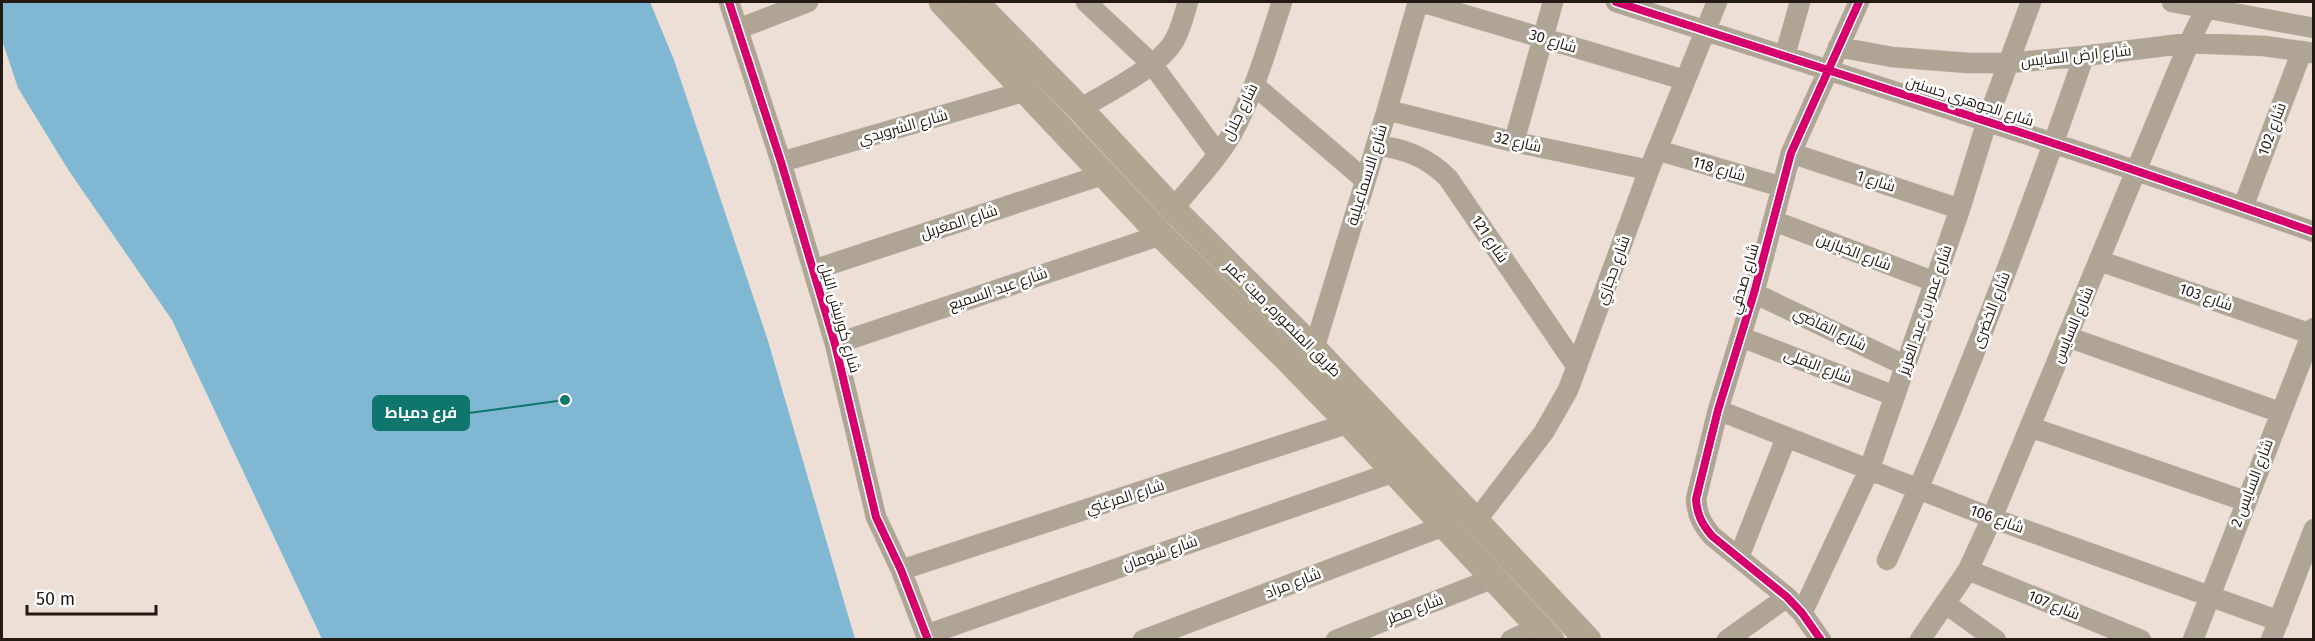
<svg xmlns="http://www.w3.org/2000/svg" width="2315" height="641" font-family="'Fira Sans',Cairo,sans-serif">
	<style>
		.water { fill: #80b7d3 }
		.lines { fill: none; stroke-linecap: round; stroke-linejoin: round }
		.minor-casing { stroke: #c7bcb5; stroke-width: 21 }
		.major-casing { stroke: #c7bcb5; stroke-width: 27 }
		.minor { stroke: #aea595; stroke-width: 20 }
		.major { stroke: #b2a592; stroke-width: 26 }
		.cycleway-casing { stroke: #fff; stroke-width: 11 }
		.cycleway { stroke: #d6006c; stroke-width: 8 }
		.labels { text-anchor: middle; stroke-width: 5; stroke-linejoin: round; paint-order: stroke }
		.street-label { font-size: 15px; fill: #231a14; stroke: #fff }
		.leader { fill: none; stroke: #0f766e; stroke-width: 2 }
		.callout-dot { fill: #0f766e; stroke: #fff; stroke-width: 2 }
		.callout { fill: #0f766e; stroke: #0f766e; stroke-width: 2 }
		.callout-label { font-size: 16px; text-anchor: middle; font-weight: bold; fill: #fff }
	</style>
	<rect width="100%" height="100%" fill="#eddfd6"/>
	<path class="water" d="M 2,2 L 650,2 L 674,60 L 768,341 L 855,639 L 322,639 L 172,320 L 69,171 L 18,88 L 3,43 Z"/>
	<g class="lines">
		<g class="minor-casing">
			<path id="minor" d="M 729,2 L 781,162 L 835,344 L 876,517 L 901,570 L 928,640
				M 1086,2 L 1152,64 L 1218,154
				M 1421,2 L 1685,80
				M 1616,2 C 1849,77 2082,150 2314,232
				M 2172,2 L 2314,28
				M 738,29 L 808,2
				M 1838,47 L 1892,57 L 1968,63 L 2009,63 L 2084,56 L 2189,43 L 2264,46 L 2314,53
				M 1785,55 L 1800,2
				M 1254,85 L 1365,180
				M 1080,109 C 1106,93 1159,67 1174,41 C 1181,29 1184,15 1188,2
				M 1387,110 L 1514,142 L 1649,170
				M 1514,142 L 1553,2
				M 1376,145 C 1405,149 1427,157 1448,178 L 1577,367
				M 1657,150 L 1782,187
				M 1791,153 L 1960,209
				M 781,162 L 1026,91
				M 2243,207 L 2302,51
				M 1173,209 C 1193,184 1217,160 1233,132 C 1255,91 1268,45 1282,2
				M 1774,221 L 1935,282
				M 2100,261 L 2311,334
				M 813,270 L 1105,174
				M 1754,293 L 1906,366
				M 1741,337 L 1895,396
				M 2068,337 L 2279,412
				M 835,344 L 1161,235
				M 1314,349 L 1387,110 L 1418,2
				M 1718,410 L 1992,518 L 2279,621
				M 2030,427 L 2245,501
				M 1476,521 L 1544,432 L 1568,390 L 1649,170 L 1717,2
				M 1739,557 L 1786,438
				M 1887,560 C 1961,395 2025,227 2084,56
				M 901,570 L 1349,423
				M 1968,570 L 2141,640
				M 1946,604 L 1996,640
				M 1802,613 L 1869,470 L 1960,209 L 1987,121 L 2031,2
				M 926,635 L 1394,472
				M 1143,640 L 1444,526
				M 1336,640 L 1494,578
				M 1511,640 L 1540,626
				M 1727,640 L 1787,597
				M 1821,640 L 1802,613 L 1787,597 L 1712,536 C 1702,524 1697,515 1696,499 L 1718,410 L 1754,293 L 1791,153 L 1859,2
				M 1920,640 L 1968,570 L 1992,518 L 2189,43 L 2209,2
				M 2193,640 L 2314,328
				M 2271,640 L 2314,529"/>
		</g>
		<g class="major-casing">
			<path id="major" d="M 942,2 L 1161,235 L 1290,362 L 1349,423 L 1551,640
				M 975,2 L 1080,109 L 1173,209 L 1314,349 L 1588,640"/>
		</g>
		<use href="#minor" class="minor"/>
		<use href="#major" class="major"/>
		<g class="cycleway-casing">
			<path id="cycleway" d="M 729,2 L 781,162 L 835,344 L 876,517 L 901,570 L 928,640
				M 1616,2 C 1849,77 2082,150 2314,232
				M 1821,640 L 1802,613 L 1787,597 L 1712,536 C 1702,524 1697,515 1696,499 L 1718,410 L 1754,293 L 1791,153 L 1859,2"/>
		</g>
		<use href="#cycleway" class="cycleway"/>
	</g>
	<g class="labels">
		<g class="street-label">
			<text transform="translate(1553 41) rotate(17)" y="5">شارع 30</text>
			<text transform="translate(2076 56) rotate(-6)" y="5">شارع ارض السايس</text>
			<text transform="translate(1970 101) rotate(18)" y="5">شارع الجوهري حسنين</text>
			<text transform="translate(1240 112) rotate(-64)" y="5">شارع جلال</text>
			<text transform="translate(903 127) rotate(-16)" y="5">شارع الشرويدي</text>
			<text transform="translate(2272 129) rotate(-70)" y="5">شارع 102</text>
			<text transform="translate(1518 142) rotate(13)" y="5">شارع 32</text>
			<text transform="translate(1719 169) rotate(16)" y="5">شارع 118</text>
			<text transform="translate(1367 175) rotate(-73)" y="5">شارع الاسماعيلية</text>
			<text transform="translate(1876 181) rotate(18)" y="5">شارع 1</text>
			<text transform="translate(959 222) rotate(-18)" y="5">شارع المغربل</text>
			<text transform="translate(1490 239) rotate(56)" y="5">شارع 121</text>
			<text transform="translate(1854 252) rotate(21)" y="5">شارع الخبازين</text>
			<text transform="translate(1613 270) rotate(-70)" y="5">شارع حجازي</text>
			<text transform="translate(1744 279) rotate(-74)" y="5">شارع صدقي</text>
			<text transform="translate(998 289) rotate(-19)" y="5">شارع عبد السميع</text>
			<text transform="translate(2206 297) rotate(19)" y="5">شارع 103</text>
			<text transform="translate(1925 310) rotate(-71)" y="5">شارع عمر بن عبد العزيز</text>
			<text transform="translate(1991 310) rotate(-69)" y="5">شارع الخضرى</text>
			<text transform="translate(840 318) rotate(74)" y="5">شارع كورنيش النيل</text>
			<text transform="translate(1283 319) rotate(45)" y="5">طريق المنصوره, ميت غمر</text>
			<text transform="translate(2073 325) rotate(-67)" y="5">شارع السايس</text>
			<text transform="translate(1830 329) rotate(26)" y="5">شارع القاضي</text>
			<text transform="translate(1818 366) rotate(21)" y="5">شارع البقلى</text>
			<text transform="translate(2252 483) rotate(-69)" y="5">شارع السايس 2</text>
			<text transform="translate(1125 497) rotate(-18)" y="5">شارع المرغني</text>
			<text transform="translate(1997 519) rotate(20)" y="5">شارع 106</text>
			<text transform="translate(1160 553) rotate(-19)" y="5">شارع شومان</text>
			<text transform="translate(1293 583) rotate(-21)" y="5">شارع مراد</text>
			<text transform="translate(2054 605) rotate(22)" y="5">شارع 107</text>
			<text transform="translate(1415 609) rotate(-21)" y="5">شارع مطر</text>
		</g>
	</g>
	<path class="leader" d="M565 400L469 413"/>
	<circle class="callout-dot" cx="565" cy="400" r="6"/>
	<rect class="callout" x="373" y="396" width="96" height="34" rx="6"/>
	<g class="callout-label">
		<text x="421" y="418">فرع دمياط</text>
	</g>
	<rect width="2315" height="641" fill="none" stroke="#231a14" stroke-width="6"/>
	<path d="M27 605v9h129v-9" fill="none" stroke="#231a14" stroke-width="3"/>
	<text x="36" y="605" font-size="18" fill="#231a14" stroke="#ffffff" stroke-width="4.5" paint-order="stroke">50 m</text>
</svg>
